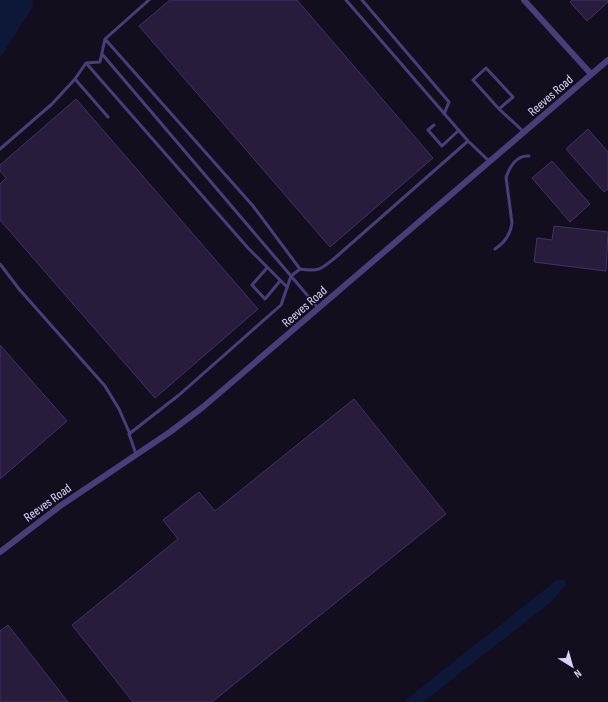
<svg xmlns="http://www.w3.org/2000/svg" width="608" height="702" font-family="'Sofia Sans Condensed',sans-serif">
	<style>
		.water { fill: #0d1738 }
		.building { fill: #281c3d; stroke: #433067 }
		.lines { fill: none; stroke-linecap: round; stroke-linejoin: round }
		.service { stroke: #493e79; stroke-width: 3 }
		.minor { stroke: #493e79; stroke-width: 6 }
		.labels { text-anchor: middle; stroke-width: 3; stroke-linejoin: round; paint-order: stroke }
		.street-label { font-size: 13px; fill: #dbd0fa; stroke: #130e1e }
	</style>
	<rect width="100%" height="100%" fill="#130e1e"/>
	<path class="water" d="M 0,0 L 32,0 L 33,6 L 2,55 L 0,56 Z
		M 557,580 L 564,580 L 566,585 L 551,602 L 423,702 L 403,702 Z"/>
	<path class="building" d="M 170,0 L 297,0 L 433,158 L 330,247 L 139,26 Z
		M 572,0 L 608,0 L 608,2 L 587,21 L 570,2 Z
		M 76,99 L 258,309 L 155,398 L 0,220 L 0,184 L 6,178 L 0,171 L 0,165 Z
		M 588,129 L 608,152 L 608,189 L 604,192 L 566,149 Z
		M 552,161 L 590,204 L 570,222 L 532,178 Z
		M 554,226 L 608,232 L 606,271 L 534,262 L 537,238 L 552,240 Z
		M 0,345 L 67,421 L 0,479 Z
		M 354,399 L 446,514 L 212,702 L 133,702 L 72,625 L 178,539 L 163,520 L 199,492 L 215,511 Z
		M 8,625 L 68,702 L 0,702 L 0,631 Z"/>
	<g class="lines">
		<path class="service" d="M 149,0 L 105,39 L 253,206 L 300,269 C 320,272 321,269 336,257 L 468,141 L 346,0
			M 362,0 L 449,102 L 444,114
			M 102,54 L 291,276 L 281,305 L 179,395 L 129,434 L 136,454
			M 86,63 L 100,62 L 105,39
			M 75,79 L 86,63 L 248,248 L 287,287
			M 499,109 L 513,97 L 486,68 L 473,80 L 499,109 L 524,132
			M 434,125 L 428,130 L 442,146 L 459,130
			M 468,141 L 489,161
			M 0,149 L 52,104 L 75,79 L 108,117
			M 495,249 C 505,242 510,235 512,223 L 506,177 C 510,167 516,155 529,156
			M 0,264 L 19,289 L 105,386 L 119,409 L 130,434
			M 267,268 L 252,285 L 265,299 L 280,281
			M 300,269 L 291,276 L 318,308"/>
		<path class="minor" d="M 524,0 L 591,74
			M 0,552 L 60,506 L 170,432 L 203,407 L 608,60"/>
	</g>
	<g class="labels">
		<g class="street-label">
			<text transform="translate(550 95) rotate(-41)" y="5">Reeves Road</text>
			<text transform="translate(304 306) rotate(-41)" y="5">Reeves Road</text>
			<text transform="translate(47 502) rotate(-36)" y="5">Reeves Road</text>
		</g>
	</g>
	<g transform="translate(572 666) rotate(143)" stroke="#130e1e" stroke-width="3" paint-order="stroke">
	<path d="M0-3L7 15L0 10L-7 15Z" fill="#dbd0fa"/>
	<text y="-6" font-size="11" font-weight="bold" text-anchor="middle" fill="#dbd0fa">N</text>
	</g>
</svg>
